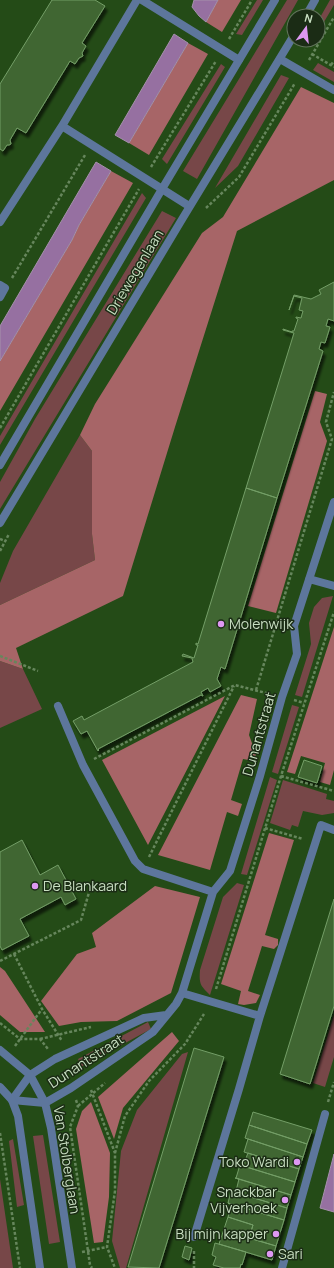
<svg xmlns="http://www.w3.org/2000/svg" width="334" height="1268" font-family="Manrope,sans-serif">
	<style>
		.green { fill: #774748 }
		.forest { fill: #a76567 }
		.water { fill: #9670a1; stroke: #a591ab }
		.building { fill: #3f6632; stroke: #749e67; filter: url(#shadow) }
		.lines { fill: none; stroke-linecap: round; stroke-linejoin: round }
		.path { stroke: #66865c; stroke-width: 2.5; stroke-dasharray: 3 2; stroke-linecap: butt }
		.service { stroke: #5d769c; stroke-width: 8 }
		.pedestrian { stroke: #5d769c; stroke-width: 8 }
		.minor { stroke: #5d769c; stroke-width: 8 }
		.tertiary { stroke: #5d769c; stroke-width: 8 }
		.poi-dot { fill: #de98f2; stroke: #1b2c15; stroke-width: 1.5 }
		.labels { text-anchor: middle; stroke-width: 3; stroke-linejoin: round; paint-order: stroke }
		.street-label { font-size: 14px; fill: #c8dec1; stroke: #1b2c15 }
		.poi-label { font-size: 14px; fill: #c8dec1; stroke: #1b2c15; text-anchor: start }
	</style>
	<defs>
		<filter id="shadow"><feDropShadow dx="2.5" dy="4.5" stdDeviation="1" flood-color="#0009"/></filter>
	</defs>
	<rect width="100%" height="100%" fill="#244b17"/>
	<path class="green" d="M 257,0 L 263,0 L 242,35 L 236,34 Z
		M 287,0 L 298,0 L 197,179 L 183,171 Z
		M 330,0 L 334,0 L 334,5 L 318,32 L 318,21 Z
		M 318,63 L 334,72 L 334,82 L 313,70 Z
		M 221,64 L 225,67 L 167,164 L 162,159 Z
		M 281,75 L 289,78 L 238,166 L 215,188 Z
		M 142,193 L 146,198 L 0,445 L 0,436 Z
		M 162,211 L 176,218 L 0,509 L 0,482 L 35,419 Z
		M 80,435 L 92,451 L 92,534 L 95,560 L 0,605 L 0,583 L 13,551 Z
		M 333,596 L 302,697 L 295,695 L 311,644 L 309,623 L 314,607 L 322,598 Z
		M 0,661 L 23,669 L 42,709 L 0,728 Z
		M 292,705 L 299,707 L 278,774 L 272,772 Z
		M 270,777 L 277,780 L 247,875 L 241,874 Z
		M 283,780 L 327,794 L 326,799 L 334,801 L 334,813 L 322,815 L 303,811 L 298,827 L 292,825 L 290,830 L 270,823 Z
		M 237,883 L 244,885 L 210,995 C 200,985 199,984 200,970 L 223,897 Z
		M 334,1015 L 334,1057 L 325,1087 L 313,1083 Z
		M 148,1022 L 151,1029 L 81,1067 L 78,1059 Z
		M 188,1052 L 126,1268 L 120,1268 L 112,1241 L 121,1151 L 137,1110 L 182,1054 Z
		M 43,1135 L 60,1242 L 49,1244 L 33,1136 Z
		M 13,1139 L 24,1205 L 17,1207 L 9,1141 Z
		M 0,1179 L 13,1268 L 0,1268 Z"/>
	<path class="forest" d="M 218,0 L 241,0 L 222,32 L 206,22 Z
		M 188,43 L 208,54 L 149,155 L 129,143 Z
		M 301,87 L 334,103 L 334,180 L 237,231 L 175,427 L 123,596 L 16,648 L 23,669 L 0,661 L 0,605 L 95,560 L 92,534 L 92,451 L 80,435 L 95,404 L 202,233 L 223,217 Z
		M 111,171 L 133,183 L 0,411 L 0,361 L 72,240 L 79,225 Z
		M 315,391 L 327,394 L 320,422 L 327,441 L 276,613 L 248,606 Z
		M 334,627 L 334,770 L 330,785 L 320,782 L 325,763 L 301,756 L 295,774 L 287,772 Z
		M 241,695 L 257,699 L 249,735 L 256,754 L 254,761 L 243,759 L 231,800 L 242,804 L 238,816 L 227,812 L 210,870 L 158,855 Z
		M 225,696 L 148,845 L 102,760 Z
		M 269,833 L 294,840 L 265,935 L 278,939 L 278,945 L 274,949 L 262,946 L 248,991 L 260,995 L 256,1003 L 244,1005 L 238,1004 L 241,991 L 221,984 Z
		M 155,886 L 200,897 L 171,993 L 117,1021 L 81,1022 L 59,1026 L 41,1001 L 77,954 L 96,947 L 92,933 Z
		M 0,967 L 5,971 L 45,1032 L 20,1032 L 0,1015 Z
		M 172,1032 L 179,1041 L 123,1108 L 114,1139 L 98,1097 Z
		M 91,1102 L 110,1153 L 109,1197 L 103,1242 L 94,1243 L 76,1129 L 82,1111 Z"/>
	<path class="water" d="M 194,0 L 218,0 L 206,22 L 199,16 L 192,7 Z
		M 174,34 L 188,43 L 129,143 L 115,135 Z
		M 96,162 L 111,171 L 79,225 L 72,240 L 0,361 L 0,326 Z
		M 334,1154 L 334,1212 L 320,1208 Z"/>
	<path class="building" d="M 52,0 L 95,0 L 105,6 L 82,43 L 86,46 L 82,53 L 83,56 L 79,58 L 75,64 L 70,61 L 26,133 L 17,128 L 10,140 L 11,144 L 9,145 L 7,145 L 3,151 L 0,149 L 0,84 Z
		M 334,282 L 334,321 L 328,319 L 326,326 L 330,327 L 325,343 L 321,342 L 319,349 L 323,351 L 277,498 L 246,488 L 294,333 L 283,330 L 283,329 L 292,332 L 292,331 L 294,331 L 298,319 L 296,318 L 296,317 L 301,318 L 303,311 L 299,310 L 302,298 L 294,296 L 289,310 L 294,295 L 311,299 L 321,294 L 319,290 Z
		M 246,488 L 277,498 L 225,669 L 221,667 L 217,679 L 221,686 L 210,692 L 208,688 L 201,692 L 203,696 L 201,695 L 98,749 L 99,750 L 98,751 L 87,731 L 81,734 L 73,721 L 82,716 L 84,720 L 193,662 L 192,658 L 182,656 L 183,654 L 194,658 L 198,645 L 196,645 L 196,643 L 198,644 Z
		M 304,760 L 322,766 L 317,783 L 298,777 Z
		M 22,840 L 40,875 L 58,865 L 76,899 L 65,905 L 61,897 L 20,919 L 29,936 L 2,950 L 0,946 L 0,852 Z
		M 334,899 L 334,1006 L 310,1084 L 280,1074 Z
		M 194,1048 L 224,1057 L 159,1268 L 128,1267 Z
		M 253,1112 L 312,1130 L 307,1144 L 249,1125 Z
		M 249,1125 L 307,1144 L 303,1157 L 245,1138 Z
		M 248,1139 L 303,1157 L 299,1169 L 244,1152 Z
		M 248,1153 L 299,1169 L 295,1182 L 243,1166 Z
		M 240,1165 L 295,1182 L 291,1195 L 236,1178 Z
		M 235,1178 L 291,1195 L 287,1208 L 231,1191 L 236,1191 L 239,1179 Z
		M 231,1191 L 287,1208 L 284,1220 L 228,1203 Z
		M 228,1203 L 284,1220 L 276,1246 L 249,1238 L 253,1225 L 228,1217 L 231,1205 Z
		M 228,1217 L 253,1225 L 249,1238 L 276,1246 L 272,1260 L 219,1244 Z
		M 215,1243 L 246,1252 L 242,1265 L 241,1264 L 240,1268 L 224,1268 L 213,1265 L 216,1257 L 212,1255 Z
		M 185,1246 L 192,1248 L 189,1260 L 182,1257 Z"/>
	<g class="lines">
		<path class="path" d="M 229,39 L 252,0
			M 312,54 L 334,67
			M 309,60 L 334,17
			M 331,65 L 334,61
			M 151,167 L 216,61
			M 206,208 L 239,177 L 295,83
			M 12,278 L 85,155
			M 0,428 L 139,189
			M 0,539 L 5,541
			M 0,551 L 9,534
			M 0,656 L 38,671
			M 256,690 L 332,439 L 326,422 L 334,392
			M 294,700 L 304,703
			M 94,759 L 235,685 L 270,694
			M 281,776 L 334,791
			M 265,828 L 303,839
			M 149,857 L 234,686
			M 14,954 L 42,1009 L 62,1041
			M 0,961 L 81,920 L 90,889
			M 216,989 L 281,776 L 334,612
			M 0,1023 L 20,1039 L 40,1039 L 48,1049
			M 40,1039 L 91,1027
			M 15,1046 L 42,1009
			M 91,1090 L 115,1153 L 115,1191 L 107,1247 L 115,1268
			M 76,1100 L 78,1106 L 70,1127 L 90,1265 L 92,1268
			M 328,1102 L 334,1082
			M 78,1106 L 105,1083
			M 0,1133 L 20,1268
			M 115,1153 L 125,1116 L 149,1081 L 185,1044 L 204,1014
			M 194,1251 L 194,1268
			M 82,1252 L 107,1247"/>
		<path class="service" d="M 142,0 L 239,60
			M 62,126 L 189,206
			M 0,222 L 62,126 L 137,0
			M 0,285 L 5,288 L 0,297"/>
		<path class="pedestrian" d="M 282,1268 L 325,1114"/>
		<path class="minor" d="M 280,59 L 334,90
			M 309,579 L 334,586
			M 58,706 L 83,765 L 135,861 L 143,869 L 213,892
			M 182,993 L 260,1016
			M 12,1100 L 45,1103 L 71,1088 L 153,1032 L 176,1004 L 182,993 L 213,892 L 230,871 L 260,776 L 282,697 L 297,654 L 294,626 L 334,502
			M 12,1100 L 30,1075 L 55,1059 L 144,1018 L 166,1015
			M 194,1237 L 239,1089 L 260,1016 L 321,825 L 334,830"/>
		<path class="tertiary" d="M 306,16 L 315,0
			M 0,465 L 162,189 L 275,0
			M 0,523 L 181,221 L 294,35
			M 0,1050 L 30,1075 L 45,1103 L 51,1128 L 72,1268
			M 0,1087 L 12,1100 L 18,1116 L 40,1268"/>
	</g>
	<g class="poi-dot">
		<circle cx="221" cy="624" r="4"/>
		<circle cx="35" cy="886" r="4"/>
		<circle cx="297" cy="1162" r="4"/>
		<circle cx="285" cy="1200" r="4"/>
		<circle cx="276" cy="1234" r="4"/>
		<circle cx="270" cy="1254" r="4"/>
	</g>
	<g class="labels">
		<g class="street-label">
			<text transform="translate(135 272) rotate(-59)" y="5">Driewegenlaan</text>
			<text transform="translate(259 734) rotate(-74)" y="5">Dunantstraat</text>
			<text transform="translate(86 1061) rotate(-33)" y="5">Dunantstraat</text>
			<text transform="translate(67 1160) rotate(81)" y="5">Van Stolberglaan</text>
		</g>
		<g class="poi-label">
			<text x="229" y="629">Molenwijk</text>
			<text x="43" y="891">De Blankaard</text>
			<text x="289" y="1167" text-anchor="end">Toko Wardi</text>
			<text x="277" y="1197" text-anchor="end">Snackbar<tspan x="277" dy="16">Vijverhoek</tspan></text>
			<text x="268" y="1239" text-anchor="end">Bij mijn kapper</text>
			<text x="278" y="1259">Sari</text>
		</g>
	</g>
	<g transform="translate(306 28) rotate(15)"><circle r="19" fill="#1b2c15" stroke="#60735a"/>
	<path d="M0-3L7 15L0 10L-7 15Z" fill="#de98f2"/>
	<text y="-6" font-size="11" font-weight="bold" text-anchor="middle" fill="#c8dec1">N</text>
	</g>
</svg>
